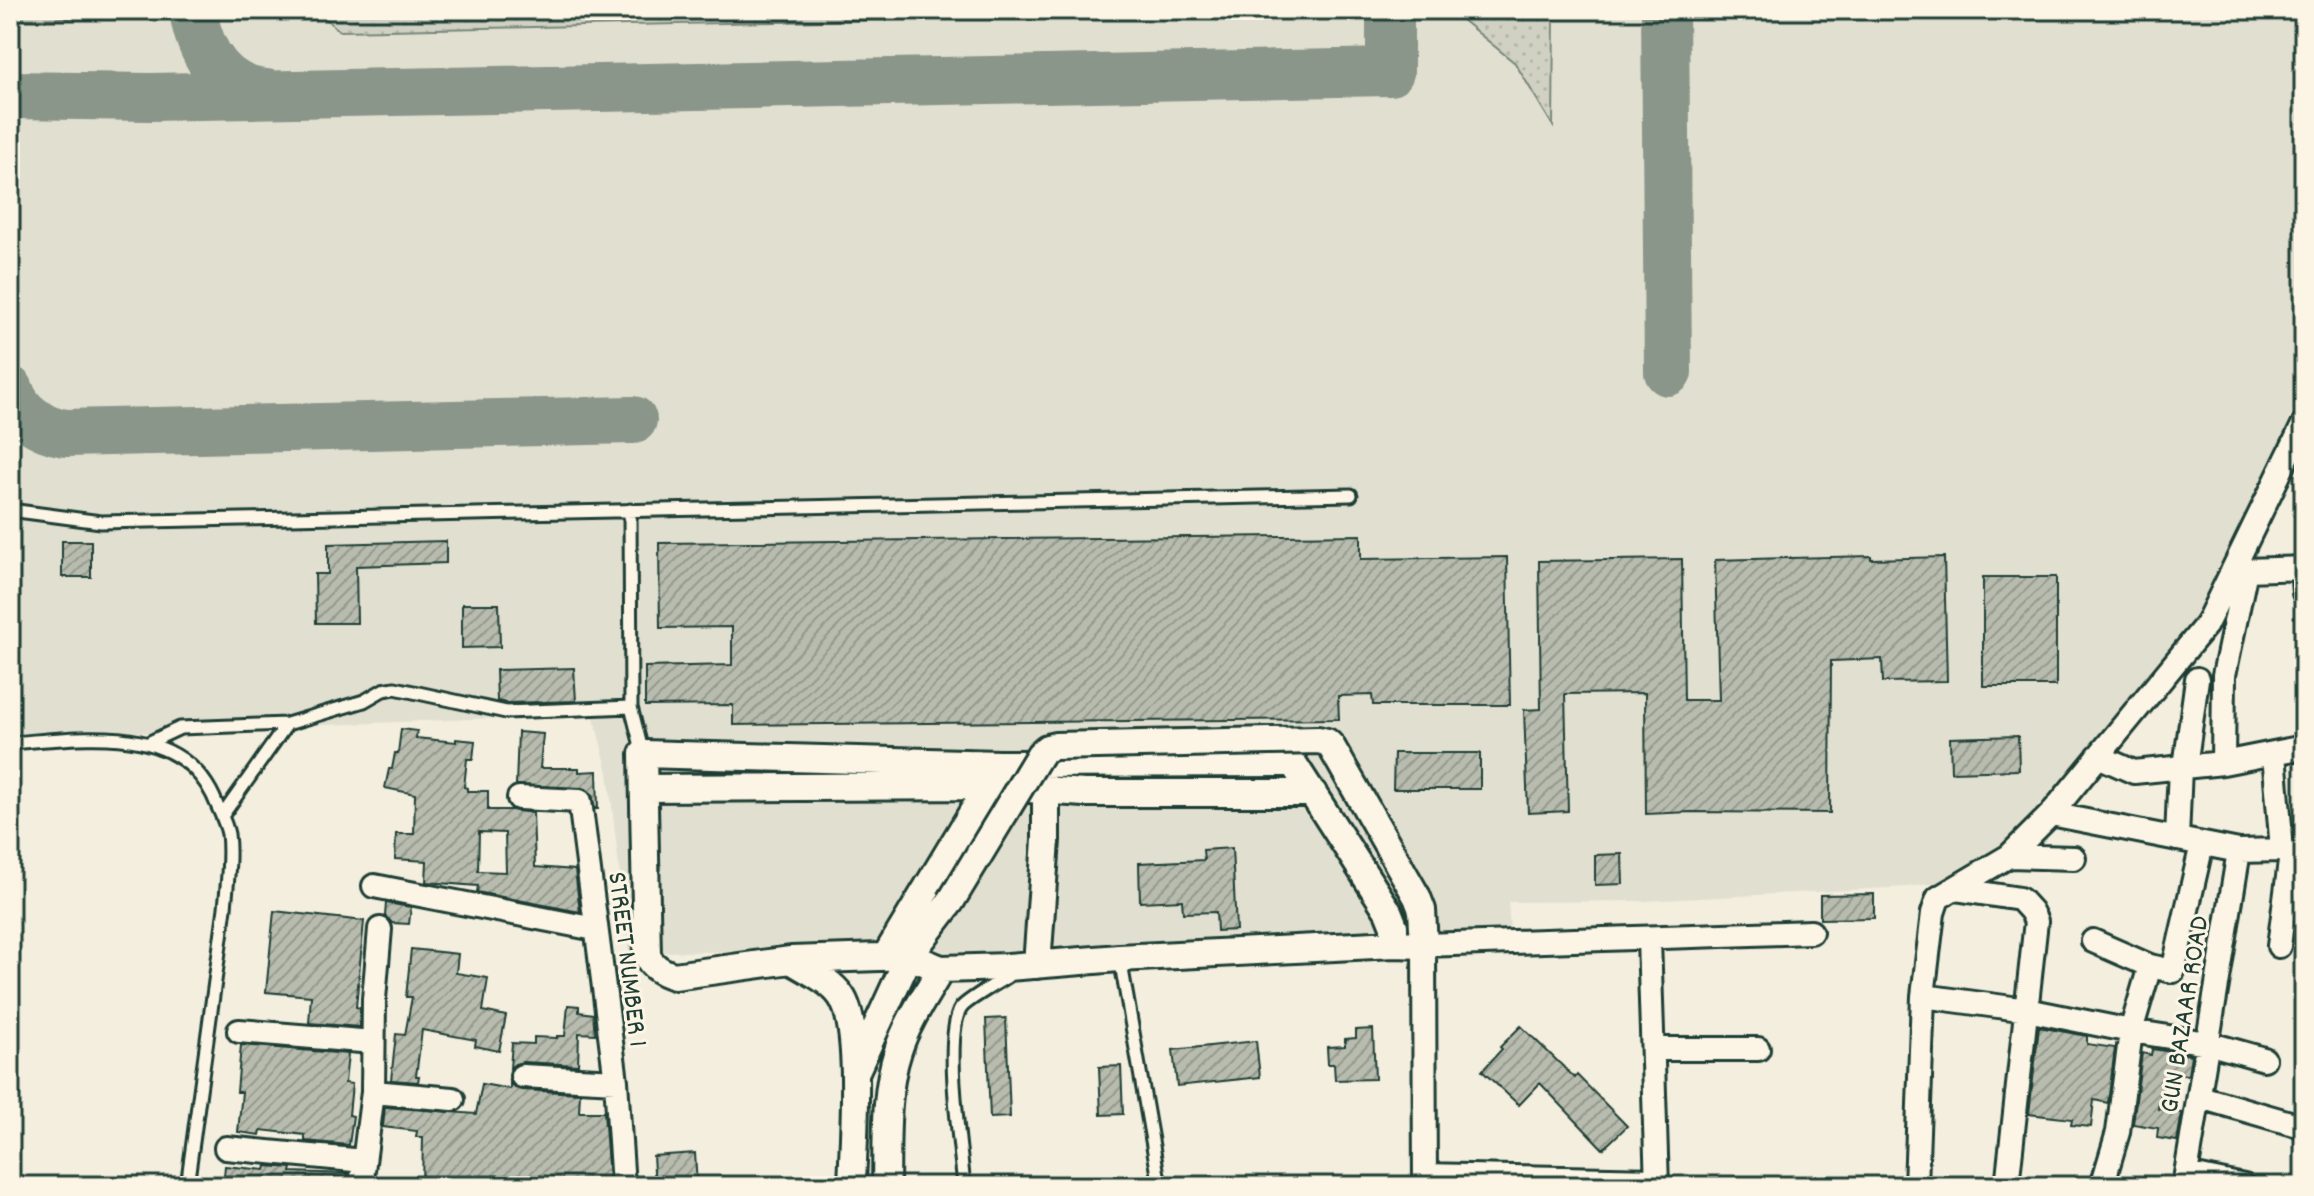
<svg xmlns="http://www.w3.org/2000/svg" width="2314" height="1196" font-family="Dekko,sans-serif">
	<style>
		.built { fill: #e1dfd0 }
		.grass { fill: url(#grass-dots); stroke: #78877b; stroke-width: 2 }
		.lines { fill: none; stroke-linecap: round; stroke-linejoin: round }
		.taxiway { stroke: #899689; stroke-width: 48 }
		.building { fill: url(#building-hatch); stroke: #1f3d34; stroke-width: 2; fill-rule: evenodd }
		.service-casing { stroke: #1f3d34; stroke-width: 17 }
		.minor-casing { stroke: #1f3d34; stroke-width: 28 }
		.tertiary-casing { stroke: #1f3d34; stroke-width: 32 }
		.service { stroke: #fcf5e5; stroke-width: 11 }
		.minor { stroke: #fcf5e5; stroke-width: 22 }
		.tertiary { stroke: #fcf5e5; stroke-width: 26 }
		.tertiary-bridge-casing { stroke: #1f3d34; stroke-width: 32; stroke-linecap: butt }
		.tertiary-bridge { stroke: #fcf5e5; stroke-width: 26 }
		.labels { text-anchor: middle; stroke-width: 6; stroke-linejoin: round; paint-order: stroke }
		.street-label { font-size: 28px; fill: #1f3d34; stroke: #fcf5e5 }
	</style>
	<defs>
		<pattern id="grass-dots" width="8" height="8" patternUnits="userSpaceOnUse" patternTransform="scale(2)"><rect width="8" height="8" fill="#d0d1c2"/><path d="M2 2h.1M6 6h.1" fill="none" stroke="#b2b4a7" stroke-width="1.8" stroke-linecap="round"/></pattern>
		<pattern id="building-hatch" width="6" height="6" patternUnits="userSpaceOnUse" patternTransform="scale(2)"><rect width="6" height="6" fill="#b8bcae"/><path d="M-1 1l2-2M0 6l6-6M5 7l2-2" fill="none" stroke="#959a8e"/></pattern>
	</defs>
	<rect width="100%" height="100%" fill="#f3eede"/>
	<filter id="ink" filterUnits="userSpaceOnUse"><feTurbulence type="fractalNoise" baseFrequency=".0125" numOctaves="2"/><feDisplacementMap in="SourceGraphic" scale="16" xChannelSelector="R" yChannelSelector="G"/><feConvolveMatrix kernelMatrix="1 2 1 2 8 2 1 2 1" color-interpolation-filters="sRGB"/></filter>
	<g filter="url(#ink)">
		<path class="built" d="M 10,10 L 2296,10 L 2304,135 L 2304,383 L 2245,532 L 2218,591 L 2140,699 L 1968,879 L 1906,887 L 1643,901 L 1508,902 L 1510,931 L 1076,953 L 867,951 L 629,952 L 608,772 L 593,714 L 10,738 Z"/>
		<path class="grass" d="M 10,10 L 134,10 L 134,17 L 10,19 Z
			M 315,10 L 1254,10 L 1252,12 L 340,31 Z
			M 1450,10 L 1554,10 L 1553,126 L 1515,63 Z"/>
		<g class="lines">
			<path class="taxiway" d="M 1665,10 L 1668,372
				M 194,16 C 201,55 223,90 266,93
				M 10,95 L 150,97 L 1390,72 L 1390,10
				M 10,390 C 18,416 40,428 65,433 L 633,420"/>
		</g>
		<path class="building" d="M 1361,535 L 1361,559 L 1507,557 L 1510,705 L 1373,705 L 1372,695 L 1338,696 L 1339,719 L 733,725 L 733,705 L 645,706 L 645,667 L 732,665 L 732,627 L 660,628 L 659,543 Z
			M 62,541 L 91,541 L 91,577 L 62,577 Z
			M 446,541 L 446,563 L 356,566 L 357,623 L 316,623 L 315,574 L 328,574 L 328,544 Z
			M 1871,556 L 1871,559 L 1944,557 L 1947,681 L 1883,682 L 1882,659 L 1831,661 L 1830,813 L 1691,812 L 1646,814 L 1645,693 L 1565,694 L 1568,811 L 1528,813 L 1524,710 L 1541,709 L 1539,561 L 1682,559 L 1684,700 L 1719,700 L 1715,560 Z
			M 1983,577 L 2056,577 L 2056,686 L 1983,686 Z
			M 462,604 L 499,604 L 500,647 L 462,648 Z
			M 574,668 L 576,701 L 507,703 L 497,701 L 496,670 Z
			M 401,729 L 417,731 L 416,738 L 456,742 L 456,739 L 475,741 L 473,759 L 467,759 L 464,787 L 467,788 L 467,791 L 488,791 L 488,810 L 511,810 L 533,813 L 535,867 L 575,870 L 580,912 L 477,892 L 478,886 L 426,882 L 427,861 L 395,859 L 396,834 L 414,834 L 415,794 L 385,788 L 389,769 L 392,769 L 395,753 L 398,753 ZM 479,832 L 505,833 L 506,872 L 478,871 Z
			M 518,732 L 543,734 L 540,768 L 579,768 L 579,772 L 597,771 L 598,809 L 595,809 L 592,794 L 586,789 L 516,785 Z
			M 2018,736 L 2019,770 L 1951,772 L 1950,738 Z
			M 1394,753 L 1480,753 L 1480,789 L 1393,789 Z
			M 1232,848 L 1236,930 L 1217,931 L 1216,912 L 1183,913 L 1182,900 L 1140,902 L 1139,863 L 1204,860 L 1203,850 Z
			M 1622,854 L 1623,884 L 1595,885 L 1595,855 Z
			M 1874,894 L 1874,918 L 1820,919 L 1820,895 Z
			M 386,903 L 411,907 L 409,924 L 392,923 L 385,916 Z
			M 274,911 L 364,921 L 356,1007 L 360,1008 L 360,1027 L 309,1023 L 311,996 L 266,992 Z
			M 411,949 L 458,954 L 456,973 L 488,978 L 483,1011 L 506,1016 L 499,1051 L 475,1046 L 476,1040 L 422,1030 L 416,1076 L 419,1076 L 418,1082 L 391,1080 L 396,1034 L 405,1035 L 412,997 L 406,997 Z
			M 568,1005 L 579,1006 L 579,1012 L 593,1014 L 595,1034 L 579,1033 L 578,1065 L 523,1062 L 515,1064 L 510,1068 L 512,1043 L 534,1044 L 534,1037 L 557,1038 L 557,1036 L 565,1036 Z
			M 1006,1018 L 1010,1117 L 990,1118 L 986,1019 Z
			M 1521,1026 L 1575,1078 L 1577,1075 L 1627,1126 L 1603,1149 L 1540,1083 L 1519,1105 L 1482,1071 L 1502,1049 L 1500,1047 Z
			M 2039,1027 L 2087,1036 L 2087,1044 L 2115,1048 L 2108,1103 L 2094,1100 L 2091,1127 L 2071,1125 L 2072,1119 L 2029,1114 Z
			M 1373,1029 L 1375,1079 L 1335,1080 L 1334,1064 L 1328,1064 L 1327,1047 L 1345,1046 L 1345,1039 L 1356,1038 L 1356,1030 Z
			M 1256,1041 L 1260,1077 L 1177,1086 L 1173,1050 Z
			M 241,1045 L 348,1054 L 345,1083 L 352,1084 L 349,1115 L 353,1116 L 349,1145 L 305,1141 L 305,1135 L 261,1130 L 260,1135 L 238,1132 L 242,1092 L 237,1092 Z
			M 2152,1049 L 2191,1055 L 2188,1075 L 2178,1074 L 2176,1085 L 2163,1083 L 2158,1109 L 2182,1113 L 2177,1141 L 2157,1138 L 2158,1128 L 2133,1124 L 2142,1053 L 2151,1055 Z
			M 1121,1066 L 1123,1114 L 1101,1115 L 1099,1067 Z
			M 510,1083 L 515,1088 L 521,1090 L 580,1093 L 579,1112 L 604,1112 L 609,1179 L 603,1180 L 603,1186 L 525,1186 L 526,1177 L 494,1176 L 493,1186 L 422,1186 L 423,1137 L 416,1137 L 417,1131 L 383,1127 L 385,1107 L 476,1114 L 482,1084 L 510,1089 Z
			M 695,1153 L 697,1186 L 655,1186 L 653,1156 Z
			M 225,1166 L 265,1170 L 266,1166 L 292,1168 L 291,1172 L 348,1174 L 347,1186 L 223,1186 Z"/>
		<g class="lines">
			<g class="service-casing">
				<path id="service" d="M 10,510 L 101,522 L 1351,495
					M 630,510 L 631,707 L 643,754
					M 287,724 L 364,701 L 383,690 L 395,688 L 506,712 L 631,707
					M 150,742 L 180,728 L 287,724 L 222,816
					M 10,743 C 83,738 184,719 217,805 C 221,814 226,824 228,834 C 231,858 227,884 225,908 L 187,1186
					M 1120,958 L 1160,1186
					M 964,1186 C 961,1150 943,1035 961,1008 C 966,1001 997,983 1007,977 L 1008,969"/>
			</g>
			<g class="minor-casing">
				<path id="minor" d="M 2237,563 L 2246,570 L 2304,568
					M 2302,568 L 2304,593
					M 2274,754 L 2282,850
					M 2098,756 L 2134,772 L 2223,763 L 2304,747
					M 2223,763 L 2224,675 L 2246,570
					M 2185,767 L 2197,679
					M 519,798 L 580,801 L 616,1081 L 623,1186
					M 2051,814 L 2239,851 L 2282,850 L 2291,854 L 2304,852
					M 2177,839 L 2180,767
					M 2009,856 L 2074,858
					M 374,886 L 595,929
					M 1955,889 L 2020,899 L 2031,911 L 2036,921 L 2007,1186
					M 1649,939 L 1657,1186
					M 2093,941 L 2150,966 L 2131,1031 L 2118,1132 L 2102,1186
					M 2279,946 L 2291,854
					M 2150,966 L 2173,971 L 2202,844
					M 1923,996 L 2027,1010 L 2131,1031 L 2207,1043 L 2264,1059
					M 239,1031 L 373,1042
					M 1653,1049 L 1758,1049
					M 522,1076 L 616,1081
					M 373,1092 L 453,1099
					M 2200,1097 L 2304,1127
					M 226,1148 L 364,1161
					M 2186,1174 L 2244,1186
					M 1425,1175 L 1656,1180
					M 361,1186 L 373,1092 L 374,999 L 380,929
					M 1425,1186 L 1424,945 L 1811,932
					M 1916,1186 L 1923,996 L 1933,913 L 1938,898 L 2009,856 L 2051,814 L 2206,625 L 2304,423
					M 2184,1186 L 2239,851"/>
			</g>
			<g class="tertiary-casing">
				<path id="tertiary" d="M 1036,779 L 1042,781 L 1046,790 L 1046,840 L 1037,965
					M 645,788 L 988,786 L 1084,793 L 1313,793
					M 1394,944 L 1394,926 L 1388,911 L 1293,763 L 999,764 L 643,754 L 647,956 C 653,968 662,972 674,976 L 791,960 L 909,956 L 941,969 L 1008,967 L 1119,958 L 1394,944 L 1424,945 L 1422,910 L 1417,897
					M 886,956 L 995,775
					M 791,960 C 807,970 830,980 841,996 C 863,1027 853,1145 852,1186
					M 855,1073 L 909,956 L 951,901
					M 886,1186 C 887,1142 884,1093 898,1051 C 907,1022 926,995 941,969"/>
			</g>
			<use href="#service" class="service"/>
			<use href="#minor" class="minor"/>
			<use href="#tertiary" class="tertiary"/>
			<g class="tertiary-bridge-casing">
				<path id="tertiary-bridge" d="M 951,901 L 1040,754 L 1047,748 L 1055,746 L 1318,740 L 1327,742 L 1331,746 L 1417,897"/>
			</g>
			<use href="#tertiary-bridge" class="tertiary-bridge"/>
		</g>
	</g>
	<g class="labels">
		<g class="street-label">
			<text transform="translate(630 959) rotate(83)" y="10">STREET NUMBER 1</text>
			<text transform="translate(2182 1014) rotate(-81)" y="10">GUN BAZAAR ROAD</text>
		</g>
	</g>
	<rect width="2314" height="1196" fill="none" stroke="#fcf5e5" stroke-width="40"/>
	<rect x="20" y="20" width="2274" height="1156" fill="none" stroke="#1f3d34" stroke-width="3" filter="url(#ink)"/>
</svg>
